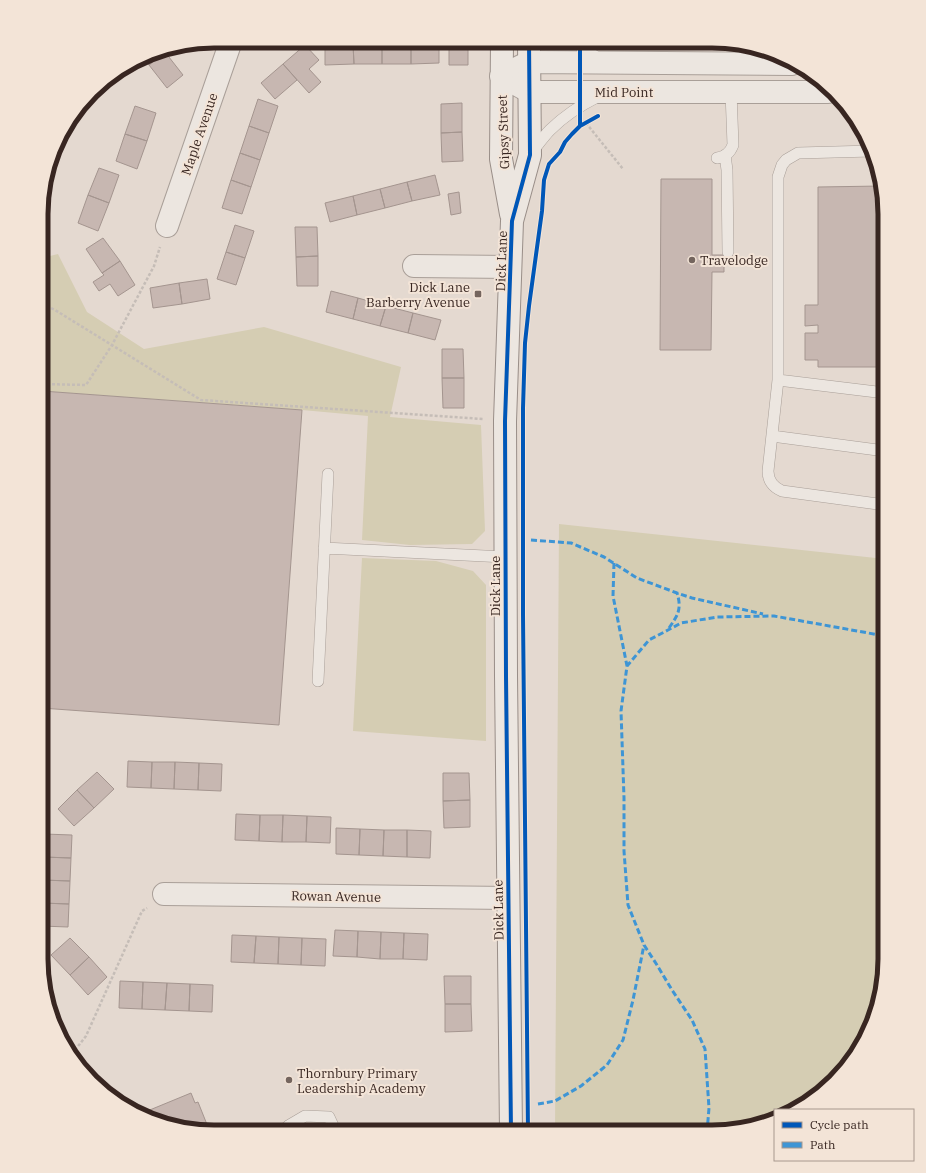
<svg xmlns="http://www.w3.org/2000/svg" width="926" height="1173" font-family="'IBM Plex Serif',serif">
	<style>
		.green { fill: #d5cdb3 }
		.building { fill: #c7b7b1; stroke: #a4958f }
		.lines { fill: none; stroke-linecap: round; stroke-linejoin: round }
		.lane-casing { stroke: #a99f98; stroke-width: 12 }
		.street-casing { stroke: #a99f98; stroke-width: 24 }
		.secondary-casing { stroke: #998e88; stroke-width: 24 }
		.path { stroke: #c5bdb7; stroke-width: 2.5; stroke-dasharray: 3 2; stroke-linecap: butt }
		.lane { stroke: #ece6e0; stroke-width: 11 }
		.street { stroke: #ece6e0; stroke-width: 22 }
		.secondary { stroke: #ece6e0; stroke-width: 22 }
		.quiet { stroke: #3e95d5; stroke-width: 3; stroke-dasharray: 6 3; stroke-linecap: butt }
		.cycleway-casing { stroke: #f3e4d7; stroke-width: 6 }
		.cycleway { stroke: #0057b8; stroke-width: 4 }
		.poi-dot { fill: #74655e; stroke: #f3e4d7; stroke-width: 1.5 }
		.labels { text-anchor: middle; stroke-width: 4; stroke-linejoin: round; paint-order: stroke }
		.street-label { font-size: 13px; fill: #382621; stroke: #f3e4d7 }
		.poi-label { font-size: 13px; fill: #382621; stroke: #f3e4d7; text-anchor: start }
		.rim { fill: none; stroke: #382621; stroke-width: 5 }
	</style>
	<rect width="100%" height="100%" fill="#e4d9d0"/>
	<path class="green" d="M 58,254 L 87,312 L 144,349 L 264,327 L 401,367 L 390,417 L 481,425 L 485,531 L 472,544 L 410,545 L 362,540 L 368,416 L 302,410 L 42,391 L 42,258 Z
		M 559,524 L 885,559 L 885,970 L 862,1046 L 834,1081 L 798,1109 L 795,1110 L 775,1110 L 775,1116 L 723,1132 L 555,1132 Z
		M 362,558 L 436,561 L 473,571 L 486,585 L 486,741 L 353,731 Z"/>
	<path class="building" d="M 449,42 L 468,42 L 468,65 L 449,65 Z
		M 382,43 L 411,43 L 411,64 L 382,64 Z
		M 382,43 L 382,64 L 354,64 L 353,44 Z
		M 411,43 L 439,43 L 439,63 L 411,64 Z
		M 325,44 L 353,44 L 354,64 L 325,65 Z
		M 305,45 L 319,60 L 309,69 L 321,82 L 309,93 L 283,64 Z
		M 163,49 L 165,52 L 149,65 L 144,59 L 158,50 Z
		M 165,52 L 183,75 L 167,88 L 149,65 Z
		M 283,64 L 297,80 L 275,99 L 261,83 Z
		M 258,99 L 278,106 L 269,133 L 249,126 Z
		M 462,103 L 462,132 L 441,133 L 441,104 Z
		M 135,106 L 156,113 L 147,141 L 125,134 Z
		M 249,126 L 269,133 L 260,160 L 240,153 Z
		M 462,132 L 463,161 L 442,162 L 441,133 Z
		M 125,134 L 147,141 L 137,169 L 116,161 Z
		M 240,153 L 260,160 L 251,187 L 231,180 Z
		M 99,168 L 119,175 L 109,203 L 88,195 Z
		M 435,175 L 440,195 L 412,201 L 407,182 Z
		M 661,179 L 712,179 L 712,255 L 724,255 L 724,272 L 712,272 L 711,350 L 660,350 Z
		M 231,180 L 251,187 L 242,214 L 222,208 Z
		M 407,182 L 412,201 L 385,208 L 380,189 Z
		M 881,186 L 885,214 L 885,351 L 879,351 L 879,367 L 818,367 L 818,360 L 805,360 L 805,333 L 818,333 L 818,325 L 805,326 L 805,305 L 818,305 L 818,187 Z
		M 380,189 L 385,208 L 357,215 L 353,196 Z
		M 459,192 L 461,213 L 451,215 L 448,194 Z
		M 88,195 L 109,203 L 98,231 L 78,223 Z
		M 353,196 L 357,215 L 330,222 L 325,203 Z
		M 235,225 L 254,231 L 245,258 L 226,252 Z
		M 295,227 L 317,227 L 318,256 L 296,257 Z
		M 103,238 L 120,261 L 102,273 L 86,249 Z
		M 226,252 L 245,258 L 236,285 L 217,279 Z
		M 318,256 L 318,286 L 297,286 L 296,257 Z
		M 120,261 L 135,285 L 118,296 L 110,284 L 99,291 L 93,282 L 104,275 L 102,273 Z
		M 207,279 L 210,299 L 182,304 L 179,283 Z
		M 179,283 L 182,304 L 153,308 L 150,288 Z
		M 331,291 L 358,298 L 353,319 L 326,312 Z
		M 358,298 L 386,306 L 380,326 L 353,319 Z
		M 386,306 L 413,313 L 408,333 L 380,326 Z
		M 413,313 L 441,320 L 435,340 L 408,333 Z
		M 442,349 L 463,349 L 464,378 L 442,378 Z
		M 442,378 L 464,378 L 464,408 L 443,408 Z
		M 42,391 L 302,410 L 279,725 L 41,708 Z
		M 128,761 L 152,762 L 151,788 L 127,787 Z
		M 152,762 L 175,762 L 174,789 L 151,788 Z
		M 175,762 L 199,763 L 198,790 L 174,789 Z
		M 199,763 L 222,764 L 221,791 L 198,790 Z
		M 97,772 L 114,789 L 94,808 L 77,790 Z
		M 443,773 L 469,773 L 470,800 L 443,801 Z
		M 77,790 L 94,808 L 74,826 L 58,809 Z
		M 470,800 L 470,827 L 444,828 L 443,801 Z
		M 236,814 L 260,815 L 259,841 L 235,840 Z
		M 260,815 L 283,815 L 282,842 L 259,841 Z
		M 283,815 L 307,816 L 306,842 L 282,842 Z
		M 307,816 L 331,817 L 330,843 L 306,842 Z
		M 336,828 L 360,829 L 359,855 L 336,854 Z
		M 360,829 L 384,830 L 383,856 L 359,855 Z
		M 384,830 L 407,830 L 407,857 L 383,856 Z
		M 407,830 L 431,831 L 430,858 L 407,857 Z
		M 44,834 L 72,835 L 71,858 L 43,857 Z
		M 43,857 L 71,858 L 70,881 L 42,880 Z
		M 42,880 L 70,881 L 69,904 L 41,903 Z
		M 41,903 L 69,904 L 68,927 L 41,926 Z
		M 335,930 L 358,931 L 357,957 L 333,956 Z
		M 358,931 L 381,932 L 380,959 L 357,957 Z
		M 381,932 L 404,933 L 403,959 L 380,959 Z
		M 404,933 L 428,934 L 427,960 L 403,959 Z
		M 232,935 L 256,936 L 254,963 L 231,962 Z
		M 256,936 L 279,937 L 278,964 L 254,963 Z
		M 279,937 L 302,938 L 301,965 L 278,964 Z
		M 70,938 L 89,957 L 70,975 L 51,955 Z
		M 302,938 L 326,939 L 325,966 L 301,965 Z
		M 89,957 L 107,977 L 88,995 L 70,975 Z
		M 444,976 L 471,976 L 471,1004 L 445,1004 Z
		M 120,981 L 143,982 L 142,1009 L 119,1008 Z
		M 143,982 L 167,983 L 165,1010 L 142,1009 Z
		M 167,983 L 190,984 L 189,1011 L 165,1010 Z
		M 190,984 L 213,985 L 212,1012 L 189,1011 Z
		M 445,1004 L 471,1004 L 472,1031 L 445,1032 Z
		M 191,1093 L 195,1103 L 198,1102 L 210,1132 L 202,1132 L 158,1123 L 140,1114 Z"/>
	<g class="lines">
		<g class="lane-casing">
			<path id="lane" d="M 575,42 L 599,59
				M 872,151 L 798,153 L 786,160 L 782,165 L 778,177 L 778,380 L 768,471 C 768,481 773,487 782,491 L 885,505
				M 532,152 C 538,145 543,137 550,130 C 564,116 581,105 599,96
				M 725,155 L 727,170 L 728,252
				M 717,158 C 725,157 730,153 733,145 L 731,92
				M 778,380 L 885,393
				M 772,436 L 885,451
				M 324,548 L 505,557
				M 318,681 L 328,474
				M 289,1132 L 288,1126 L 305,1116 L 329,1117 L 336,1132"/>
		</g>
		<g class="street-casing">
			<path id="street" d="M 513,70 L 529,62 L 792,64
				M 501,76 L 530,92 L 828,92
				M 167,226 L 231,41
				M 414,266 L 510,267
				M 164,894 L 508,898"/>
		</g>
		<g class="secondary-casing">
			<path id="secondary" d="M 502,42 L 501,159 L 511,214
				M 511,1132 L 506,676 L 505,421 L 512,221 L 530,155 L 529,42"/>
		</g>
		<path class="path" d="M 586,123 L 623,169
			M 42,304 L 55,310 L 201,400 L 483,419
			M 42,384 L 86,385 L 112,345 L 154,266 L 160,247
			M 72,1054 L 86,1036 L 142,911 L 147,908"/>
		<use href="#lane" class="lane"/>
		<use href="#street" class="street"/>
		<use href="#secondary" class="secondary"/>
		<path class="quiet" d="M 531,540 L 571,543 L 604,557 L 637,578 L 677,593 L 692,598 L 763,614
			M 614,563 L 613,596 L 627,666
			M 669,628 C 678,615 682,609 677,593
			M 538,1104 L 555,1101 L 581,1086 L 607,1065 L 623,1040 L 633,1000 L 644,945
			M 707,1132 L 709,1108 L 705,1049 L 692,1020 L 672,990 L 657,965 L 644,945 L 628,905 L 624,851 L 624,798 L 621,711 L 627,666 L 649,640 L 668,630 L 681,623 L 717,617 L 774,616 L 885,636"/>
		<g class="cycleway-casing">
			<path id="cycleway" d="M 580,42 L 580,126
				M 511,1132 L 506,676 L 505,421 L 512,221 L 530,155 L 529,42
				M 528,1132 L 523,614 L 523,408 L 525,343 L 529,306 L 542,211 L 544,180 L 549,164 L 560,152 L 565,142 L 572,134 L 580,126 L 598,116"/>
		</g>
		<use href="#cycleway" class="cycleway"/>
	</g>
	<g class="poi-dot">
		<circle cx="692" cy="260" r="4"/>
		<rect x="474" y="290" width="8" height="8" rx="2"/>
		<circle cx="289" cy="1080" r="4"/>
	</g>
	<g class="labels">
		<g class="street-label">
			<text x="624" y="97">Mid Point</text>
			<text transform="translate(503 132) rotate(-92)" y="5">Gipsy Street</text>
			<text transform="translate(199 134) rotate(-71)" y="5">Maple Avenue</text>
			<text transform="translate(501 261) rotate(-88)" y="5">Dick Lane</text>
			<text transform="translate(495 586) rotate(-90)" y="5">Dick Lane</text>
			<text transform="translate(336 896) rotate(1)" y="5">Rowan Avenue</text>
			<text transform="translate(498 910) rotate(-91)" y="5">Dick Lane</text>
		</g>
		<g class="poi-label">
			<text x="700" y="265">Travelodge</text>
			<text x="470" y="292" text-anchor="end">Dick Lane<tspan x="470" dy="15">Barberry Avenue</tspan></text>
			<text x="297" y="1078">Thornbury Primary<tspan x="297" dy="15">Leadership Academy</tspan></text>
		</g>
	</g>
	<path d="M0 0H926V1173H0ZM214 48H712A166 166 0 0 1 878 214V959A166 166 0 0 1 712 1125H214A166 166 0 0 1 48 959V214A166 166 0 0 1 214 48Z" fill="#f3e4d7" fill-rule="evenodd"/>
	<path class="rim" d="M214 48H712A166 166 0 0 1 878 214V959A166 166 0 0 1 712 1125H214A166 166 0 0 1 48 959V214A166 166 0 0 1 214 48Z"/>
	<rect x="774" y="1109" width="140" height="52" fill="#f3e4d7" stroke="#a8988e"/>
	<rect x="782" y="1122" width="20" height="6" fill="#0057b8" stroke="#a8988e"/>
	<text x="810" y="1129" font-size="12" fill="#382621">Cycle path</text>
	<rect x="782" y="1142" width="20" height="6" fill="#3e95d5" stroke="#a8988e"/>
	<text x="810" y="1149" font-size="12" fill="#382621">Path</text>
</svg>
